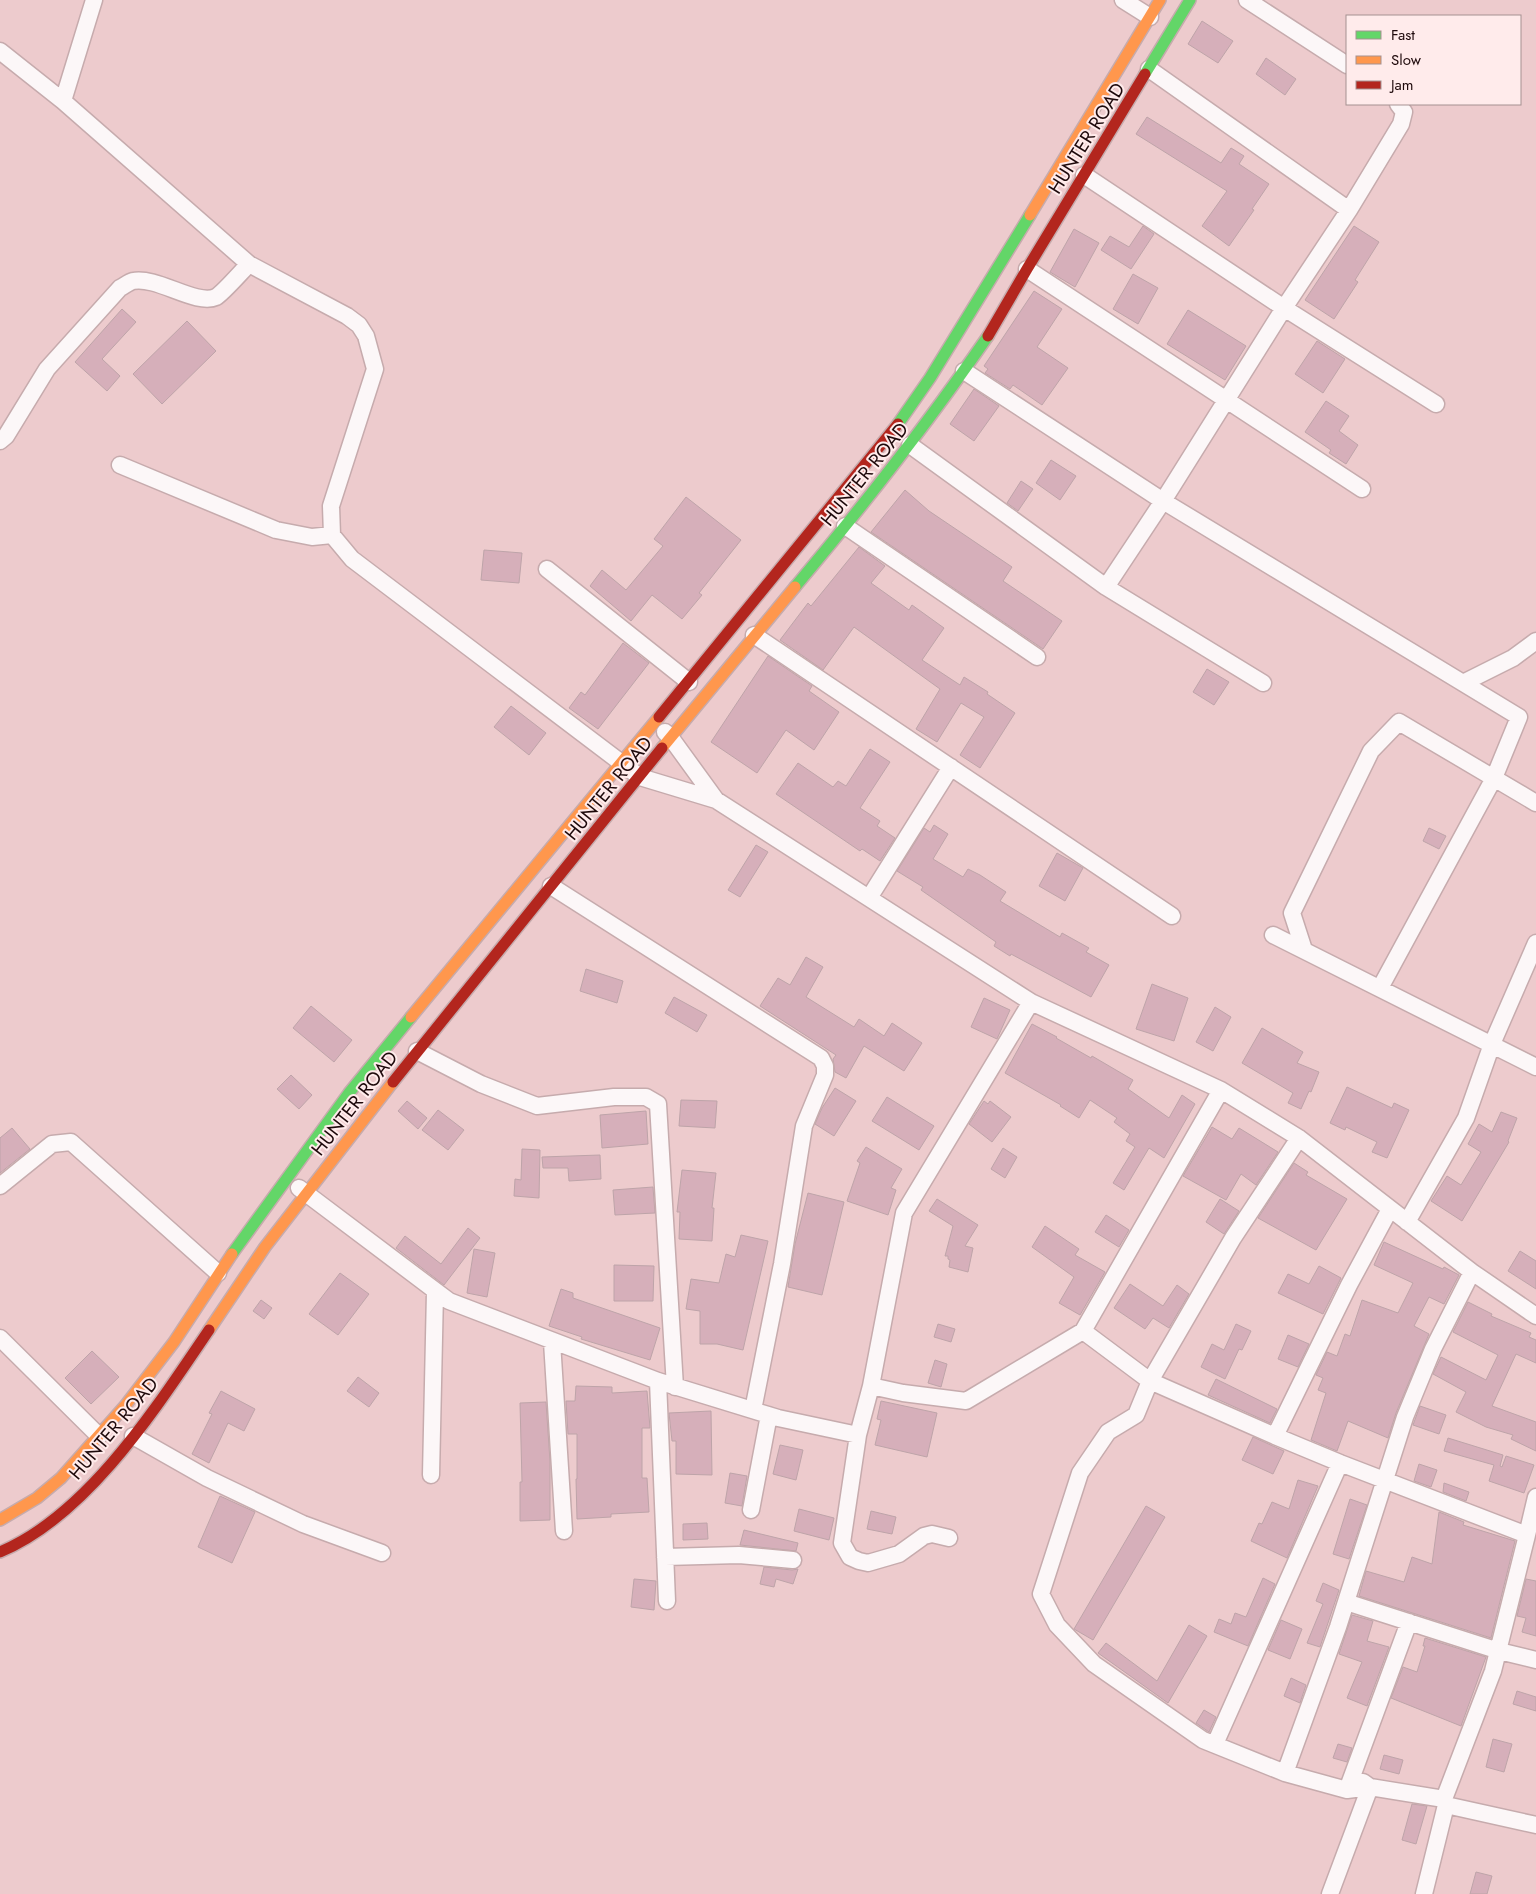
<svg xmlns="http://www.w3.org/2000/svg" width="1536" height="1894" font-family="Jost,sans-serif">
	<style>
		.building { fill: #d6afba; stroke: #bea4a9 }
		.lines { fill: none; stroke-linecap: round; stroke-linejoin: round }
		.street-casing { stroke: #c6abad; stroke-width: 19 }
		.fast-casing { stroke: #c6abad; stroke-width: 14 }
		.slow-casing { stroke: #c6abad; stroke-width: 14 }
		.jam-casing { stroke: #c6abad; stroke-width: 14 }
		.street { stroke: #fcf7f8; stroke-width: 16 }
		.fast { stroke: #63d668; stroke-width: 11 }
		.slow { stroke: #ff974d; stroke-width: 11 }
		.jam { stroke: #b3261e; stroke-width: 11 }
		.labels { text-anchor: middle; stroke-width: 4; stroke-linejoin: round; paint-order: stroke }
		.street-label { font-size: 19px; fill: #1e090b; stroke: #ffebeb }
	</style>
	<rect width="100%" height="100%" fill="#edcbcd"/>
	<path class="building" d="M 1202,21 L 1233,41 L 1218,63 L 1188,44 Z
		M 1266,58 L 1296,79 L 1285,95 L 1256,74 Z
		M 1147,117 L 1221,163 L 1231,148 L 1244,156 L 1239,164 L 1269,184 L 1252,209 L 1254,210 L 1229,246 L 1202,226 L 1227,191 L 1136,134 Z
		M 1143,226 L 1154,234 L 1131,269 L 1101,250 L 1110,236 L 1129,247 Z
		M 1354,226 L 1379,242 L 1355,280 L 1358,282 L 1334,319 L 1305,300 Z
		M 1074,229 L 1099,243 L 1075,287 L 1050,272 Z
		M 1133,274 L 1158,288 L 1138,324 L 1113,309 Z
		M 1034,291 L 1062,309 L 1037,347 L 1068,368 L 1042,405 L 1013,385 L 1010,389 L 985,373 L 988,369 L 984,366 Z
		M 122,309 L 136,322 L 102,359 L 120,376 L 107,391 L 75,362 Z
		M 1188,310 L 1246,346 L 1225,380 L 1167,344 Z
		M 187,321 L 216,351 L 162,404 L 133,374 Z
		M 1317,341 L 1345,359 L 1323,393 L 1295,374 Z
		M 974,389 L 999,406 L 974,441 L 950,424 Z
		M 1326,401 L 1349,416 L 1339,431 L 1358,445 L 1346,464 L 1329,453 L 1331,450 L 1305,432 Z
		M 1051,460 L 1076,476 L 1060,500 L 1036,483 Z
		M 1021,481 L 1033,489 L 1018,511 L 1007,503 Z
		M 905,490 L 929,511 L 1012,567 L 1003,581 L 1062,621 L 1043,649 L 871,532 Z
		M 686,497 L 741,540 L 699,593 L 702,595 L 682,619 L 652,595 L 631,621 L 590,586 L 602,570 L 626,590 L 663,546 L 654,539 Z
		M 859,547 L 885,566 L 871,583 L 909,610 L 912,605 L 944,628 L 922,660 L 960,685 L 964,677 L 988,692 L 987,694 L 1015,713 L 980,768 L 960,755 L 984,717 L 961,703 L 937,742 L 916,729 L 940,689 L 854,627 L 823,670 L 780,640 L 808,603 L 811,606 Z
		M 484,550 L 522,553 L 519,583 L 481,580 Z
		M 623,643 L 649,663 L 598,729 L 569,708 L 581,692 L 585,695 Z
		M 768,656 L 812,686 L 809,691 L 839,712 L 814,750 L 786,730 L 757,773 L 711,742 Z
		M 1207,669 L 1229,682 L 1214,705 L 1193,692 Z
		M 511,706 L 546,733 L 529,755 L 494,727 Z
		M 870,749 L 890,762 L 860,808 L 880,821 L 877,826 L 895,838 L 880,861 L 862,849 L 860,851 L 776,794 L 798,763 L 833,787 L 838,781 L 846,786 Z
		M 934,825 L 948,834 L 933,859 L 963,877 L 968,869 L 980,875 L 1006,892 L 1000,901 L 1060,937 L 1062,933 L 1089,948 L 1086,952 L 1109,965 L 1091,997 L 1011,954 L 1010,956 L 994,946 L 996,942 L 921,890 L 923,887 L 897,871 L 924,828 L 930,832 Z
		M 1429,828 L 1446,836 L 1439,849 L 1423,841 Z
		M 756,845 L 768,852 L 740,897 L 728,890 Z
		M 1057,853 L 1083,868 L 1065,901 L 1039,886 Z
		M 806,957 L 823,967 L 806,997 L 854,1027 L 859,1019 L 884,1036 L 892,1023 L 922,1043 L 904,1071 L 864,1046 L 846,1078 L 835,1072 L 833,1059 L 836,1055 L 760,1006 L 778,978 L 790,985 Z
		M 586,969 L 623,981 L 617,1003 L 580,991 Z
		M 1152,984 L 1188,998 L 1174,1041 L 1136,1029 Z
		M 674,997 L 707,1015 L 697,1032 L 665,1013 Z
		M 984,998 L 1010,1010 L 997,1039 L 971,1027 Z
		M 311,1006 L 352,1040 L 334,1062 L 293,1028 Z
		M 1215,1007 L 1231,1017 L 1213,1051 L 1196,1042 Z
		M 1032,1024 L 1057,1037 L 1056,1038 L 1091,1058 L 1092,1056 L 1133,1080 L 1128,1089 L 1169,1118 L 1182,1095 L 1195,1104 L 1164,1158 L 1149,1148 L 1124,1190 L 1113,1183 L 1135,1147 L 1126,1141 L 1130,1134 L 1114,1122 L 1117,1118 L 1090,1100 L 1079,1118 L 1060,1106 L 1061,1105 L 1005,1073 Z
		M 1262,1028 L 1303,1052 L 1297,1063 L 1319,1072 L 1311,1092 L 1309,1091 L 1301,1109 L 1288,1103 L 1293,1093 L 1242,1063 Z
		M 291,1075 L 312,1095 L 299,1109 L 277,1089 Z
		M 1347,1087 L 1392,1108 L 1394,1103 L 1409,1110 L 1387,1158 L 1372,1152 L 1377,1142 L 1346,1127 L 1345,1130 L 1330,1123 Z
		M 835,1088 L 856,1101 L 834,1136 L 815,1124 L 822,1108 Z
		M 887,1097 L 934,1126 L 919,1150 L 872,1121 Z
		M 681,1100 L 717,1101 L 715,1128 L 679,1126 Z
		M 407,1101 L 427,1118 L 418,1129 L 398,1111 Z
		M 984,1101 L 988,1104 L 990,1101 L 1011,1117 L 992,1142 L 969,1124 Z
		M 438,1110 L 464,1130 L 448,1150 L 422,1130 Z
		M 646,1111 L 648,1144 L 602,1148 L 600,1115 Z
		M 1501,1112 L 1517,1118 L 1508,1141 L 1509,1142 L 1462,1221 L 1431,1201 L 1447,1176 L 1461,1185 L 1481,1152 L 1468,1144 L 1479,1124 L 1492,1132 Z
		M 1212,1127 L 1232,1139 L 1239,1128 L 1278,1152 L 1256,1185 L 1241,1174 L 1226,1200 L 1183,1176 Z
		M 12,1128 L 30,1149 L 0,1173 L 0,1138 Z
		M 866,1147 L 902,1169 L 891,1188 L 896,1190 L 888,1215 L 847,1201 L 860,1163 L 857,1161 Z
		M 1003,1148 L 1017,1157 L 1005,1178 L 991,1169 Z
		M 522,1149 L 540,1150 L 539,1198 L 514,1196 L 515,1179 L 521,1180 Z
		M 600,1155 L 601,1179 L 569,1181 L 568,1168 L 543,1168 L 542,1157 Z
		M 1294,1163 L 1308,1172 L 1306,1175 L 1347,1199 L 1316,1250 L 1258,1218 Z
		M 682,1170 L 716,1173 L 712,1208 L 714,1208 L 712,1241 L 679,1239 L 680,1212 L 677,1212 Z
		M 653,1187 L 655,1213 L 615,1215 L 613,1190 Z
		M 808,1193 L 844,1202 L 822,1295 L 788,1287 L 795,1244 Z
		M 937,1199 L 978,1225 L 965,1246 L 973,1248 L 968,1272 L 949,1267 L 950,1260 L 948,1259 L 948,1256 L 945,1256 L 953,1226 L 929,1211 Z
		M 1220,1199 L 1239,1211 L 1224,1234 L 1206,1222 Z
		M 1106,1215 L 1129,1230 L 1119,1247 L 1095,1232 Z
		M 1045,1226 L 1079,1249 L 1075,1255 L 1105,1272 L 1080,1315 L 1059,1303 L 1074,1277 L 1032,1247 Z
		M 468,1228 L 480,1238 L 444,1285 L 396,1248 L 405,1236 L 441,1264 Z
		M 741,1235 L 768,1241 L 743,1350 L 717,1344 L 700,1344 L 700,1311 L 686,1309 L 691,1279 L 719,1283 L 726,1254 L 735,1257 Z
		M 1384,1242 L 1443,1269 L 1444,1267 L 1459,1275 L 1444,1304 L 1429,1297 L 1414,1326 L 1429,1334 L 1396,1413 L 1388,1438 L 1348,1421 L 1337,1451 L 1311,1440 L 1326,1393 L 1318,1390 L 1323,1378 L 1316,1375 L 1327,1352 L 1337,1356 L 1345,1334 L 1350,1336 L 1362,1300 L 1398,1313 L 1413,1283 L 1374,1265 Z
		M 474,1249 L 495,1253 L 487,1297 L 467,1293 Z
		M 1520,1251 L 1536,1261 L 1536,1289 L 1508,1271 Z
		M 614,1265 L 654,1266 L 653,1301 L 614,1301 Z
		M 1319,1266 L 1341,1278 L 1323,1314 L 1278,1293 L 1288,1274 L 1309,1284 Z
		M 340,1273 L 369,1294 L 338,1335 L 309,1314 Z
		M 1130,1284 L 1163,1306 L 1177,1285 L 1189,1294 L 1169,1328 L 1153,1318 L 1145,1329 L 1114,1308 Z
		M 561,1289 L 573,1293 L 573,1298 L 660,1328 L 650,1360 L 581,1339 L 582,1337 L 549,1326 Z
		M 261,1300 L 272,1308 L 264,1319 L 253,1311 Z
		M 1468,1302 L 1492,1314 L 1491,1316 L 1531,1333 L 1529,1337 L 1536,1340 L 1536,1363 L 1516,1354 L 1492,1406 L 1536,1422 L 1536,1451 L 1511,1439 L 1513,1435 L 1486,1427 L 1456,1412 L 1466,1392 L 1433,1374 L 1441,1357 L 1486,1380 L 1498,1355 L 1453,1332 Z
		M 938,1324 L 955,1329 L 951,1342 L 934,1337 Z
		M 1236,1324 L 1251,1331 L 1242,1350 L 1239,1349 L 1225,1379 L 1201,1367 L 1212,1344 L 1224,1350 Z
		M 1288,1335 L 1309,1344 L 1298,1367 L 1278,1359 Z
		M 92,1351 L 119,1377 L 91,1404 L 65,1378 Z
		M 935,1360 L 947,1364 L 941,1387 L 928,1383 Z
		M 358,1377 L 379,1393 L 369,1407 L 347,1391 Z
		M 1216,1379 L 1277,1409 L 1270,1423 L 1208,1395 Z
		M 576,1386 L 612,1387 L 612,1393 L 647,1391 L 650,1428 L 642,1428 L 642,1478 L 647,1478 L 649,1512 L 611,1514 L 611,1517 L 577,1519 L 576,1479 L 577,1479 L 577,1434 L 568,1434 L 566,1401 L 575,1401 Z
		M 221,1391 L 255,1409 L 244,1431 L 228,1423 L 209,1463 L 192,1454 L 212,1414 L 209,1413 Z
		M 881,1401 L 937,1413 L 927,1457 L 875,1445 L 881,1420 L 877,1419 Z
		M 546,1402 L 550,1461 L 550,1520 L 520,1521 L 520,1482 L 522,1482 L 520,1403 Z
		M 1420,1406 L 1446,1415 L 1439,1434 L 1413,1425 Z
		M 711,1411 L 712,1475 L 676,1474 L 676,1441 L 672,1441 L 669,1413 Z
		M 1253,1437 L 1284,1451 L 1273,1474 L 1242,1460 Z
		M 1448,1438 L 1503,1455 L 1500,1466 L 1502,1467 L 1506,1456 L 1534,1465 L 1524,1493 L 1489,1481 L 1494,1465 L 1444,1451 Z
		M 780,1445 L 803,1450 L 796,1480 L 773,1474 Z
		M 1419,1464 L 1437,1470 L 1431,1487 L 1414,1481 Z
		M 730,1473 L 747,1476 L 742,1506 L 725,1503 Z
		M 1298,1480 L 1318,1486 L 1287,1558 L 1251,1541 L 1259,1523 L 1262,1524 L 1272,1502 L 1289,1509 Z
		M 1444,1483 L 1469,1492 L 1466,1501 L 1443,1492 Z
		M 220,1496 L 255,1512 L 232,1563 L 198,1547 Z
		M 1350,1499 L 1367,1505 L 1349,1559 L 1333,1554 Z
		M 1146,1506 L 1165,1517 L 1093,1640 L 1074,1629 Z
		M 799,1509 L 834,1518 L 829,1540 L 794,1531 Z
		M 871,1511 L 896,1517 L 892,1534 L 867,1529 Z
		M 1439,1512 L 1464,1522 L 1463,1525 L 1515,1541 L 1491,1638 L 1359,1596 L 1366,1571 L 1404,1582 L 1412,1557 L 1432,1564 Z
		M 707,1523 L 708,1539 L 683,1540 L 683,1524 Z
		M 744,1530 L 798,1543 L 796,1551 L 740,1545 Z
		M 764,1567 L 792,1570 L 798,1569 L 793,1584 L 776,1579 L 774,1587 L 760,1584 Z
		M 1263,1578 L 1275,1584 L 1248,1646 L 1214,1632 L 1219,1619 L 1231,1624 L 1235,1613 L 1246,1617 Z
		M 634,1579 L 656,1581 L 654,1610 L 631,1607 Z
		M 1526,1579 L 1536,1581 L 1536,1636 L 1522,1632 L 1526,1618 L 1517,1616 Z
		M 1323,1583 L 1339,1590 L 1320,1647 L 1307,1643 L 1323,1604 L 1316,1601 Z
		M 1352,1615 L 1373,1621 L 1367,1641 L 1389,1647 L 1367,1706 L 1347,1698 L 1362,1662 L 1339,1654 Z
		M 1281,1620 L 1302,1629 L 1290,1659 L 1268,1650 Z
		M 1189,1625 L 1207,1636 L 1168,1703 L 1098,1653 L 1106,1643 L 1157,1681 Z
		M 1425,1638 L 1486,1657 L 1461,1726 L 1391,1698 L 1403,1667 L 1417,1672 L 1425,1646 L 1423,1646 Z
		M 1291,1678 L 1306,1685 L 1300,1703 L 1284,1696 Z
		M 1517,1691 L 1536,1697 L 1536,1711 L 1513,1704 Z
		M 1204,1710 L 1216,1717 L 1209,1732 L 1196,1723 Z
		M 1493,1739 L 1512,1744 L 1504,1772 L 1486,1767 Z
		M 1338,1744 L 1352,1748 L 1347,1762 L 1333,1758 Z
		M 1384,1755 L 1403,1760 L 1399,1774 L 1380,1769 Z
		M 1412,1804 L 1427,1806 L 1416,1844 L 1402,1840 Z
		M 1476,1872 L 1492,1876 L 1487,1894 L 1470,1894 Z"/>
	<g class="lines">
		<g class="street-casing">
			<path id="street" d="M 1123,0 L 1150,17
				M 1247,0 L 1347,65
				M 0,51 L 63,101 L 249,264 L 347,316 L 359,325 L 366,336 L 375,369 L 331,506 L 332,535 L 352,559 L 640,777 L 716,800 L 1031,1002 L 1221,1090 L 1299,1138 L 1472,1272 L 1536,1316
				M 1149,69 L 1349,210
				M 63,101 L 94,0
				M 1084,175 L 1284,308 L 1436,404
				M 1027,269 L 1362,489
				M 964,371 L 1163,501 L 1519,717 L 1494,778 L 1380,988
				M 0,441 L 6,436 L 47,369 L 120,288 C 124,286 129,282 133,281 C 157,276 196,306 216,297 C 223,293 242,271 249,264
				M 910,445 L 1106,587
				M 120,465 L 276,530 L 312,537 L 332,535
				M 845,526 L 1037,657
				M 547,569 L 689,682
				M 754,635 L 1172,916
				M 1263,683 L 1106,587 L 1163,501 L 1284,308 L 1349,210 L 1401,124 L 1404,112 L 1398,104
				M 1463,683 L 1513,658 L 1536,641
				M 665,732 L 671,738 L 716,800
				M 551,886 L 821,1058 L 825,1066 L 825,1075 L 804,1126 L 782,1264 L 753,1410
				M 869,898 L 951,767
				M 1273,935 L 1536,1067
				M 1304,950 L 1292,913 L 1371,751 L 1399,722 L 1536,803
				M 417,1051 L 481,1084 L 537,1106 L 614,1097 L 646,1097 L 658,1104 L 675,1387
				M 1299,1138 L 1233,1238 L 1150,1381 L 1136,1415 L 1108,1432 L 1080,1473 L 1041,1594 L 1057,1625 L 1094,1664 L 1203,1740 L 1285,1773 L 1347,1790 L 1370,1787 L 1444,1799 L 1493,1671 L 1527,1535 L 1340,1463 L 1275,1436 L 1349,1285 L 1390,1209
				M 0,1186 L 52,1144 L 71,1142 L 218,1273
				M 299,1188 L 449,1301 L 658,1381 L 778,1418 L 858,1435 L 842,1543 L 850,1557 L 859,1561 L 868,1563 L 899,1554 L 924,1536 L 932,1534 L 949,1538
				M 1407,1222 L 1466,1118 L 1492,1044 L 1536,943
				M 1083,1331 L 1221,1090
				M 0,1338 L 99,1436
				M 552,1342 L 564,1531
				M 658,1381 L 667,1601
				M 871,1386 L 903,1393 L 966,1401 L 1083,1331 L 1150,1381 L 1275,1436
				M 858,1435 L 871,1386 L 904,1213 L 1031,1002
				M 133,1436 L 207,1478 L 303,1524 L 382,1553
				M 431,1475 L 435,1292
				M 751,1510 L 769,1415
				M 1527,1535 L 1536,1497
				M 665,1557 L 739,1555 L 793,1560
				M 1346,1602 L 1499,1651 L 1536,1660
				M 1215,1744 L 1340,1463
				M 1285,1773 L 1338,1627 L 1405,1417 L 1433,1349 L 1472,1272
				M 1347,1790 L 1409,1622
				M 1444,1799 L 1446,1805 L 1536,1825
				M 1330,1894 L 1370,1787 L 1363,1782
				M 1424,1894 L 1446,1805"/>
		</g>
		<g class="fast-casing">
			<path id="fast" d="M 1145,74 L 1190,0
				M 898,424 L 930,378 L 1030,215
				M 795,587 C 863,506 928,423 988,336
				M 232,1254 L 349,1093 L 411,1017"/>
		</g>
		<g class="slow-casing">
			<path id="slow" d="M 1030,215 L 1160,0
				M 662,748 L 795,587
				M 411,1017 L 659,717
				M 209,1330 L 265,1247 L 393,1082
				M 0,1520 L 37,1498 L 61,1478 L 125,1406 L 174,1342 L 232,1254"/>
		</g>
		<g class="jam-casing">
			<path id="jam" d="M 988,336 L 1027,269 L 1145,74
				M 659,717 L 898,424
				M 393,1082 L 662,748
				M 0,1552 C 88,1515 156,1408 209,1330"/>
		</g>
		<use href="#street" class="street"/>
		<use href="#fast" class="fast"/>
		<use href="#slow" class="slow"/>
		<use href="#jam" class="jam"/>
	</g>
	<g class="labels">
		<g class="street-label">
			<text transform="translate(1086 138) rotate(-58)" y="7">HUNTER ROAD</text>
			<text transform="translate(864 474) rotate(-51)" y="7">HUNTER ROAD</text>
			<text transform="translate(608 788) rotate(-51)" y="7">HUNTER ROAD</text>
			<text transform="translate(354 1103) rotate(-52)" y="7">HUNTER ROAD</text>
			<text transform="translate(113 1428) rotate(-50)" y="7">HUNTER ROAD</text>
		</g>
	</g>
	<rect x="1346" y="15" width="175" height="90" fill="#ffebeb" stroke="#a59191"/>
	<rect x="1356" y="31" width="25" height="8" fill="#63d668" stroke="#a59191"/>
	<text x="1391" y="40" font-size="15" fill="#1e090b">Fast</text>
	<rect x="1356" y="56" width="25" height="8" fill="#ff974d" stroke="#a59191"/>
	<text x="1391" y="65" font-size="15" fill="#1e090b">Slow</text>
	<rect x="1356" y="81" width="25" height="8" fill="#b3261e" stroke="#a59191"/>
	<text x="1391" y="90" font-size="15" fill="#1e090b">Jam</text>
</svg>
